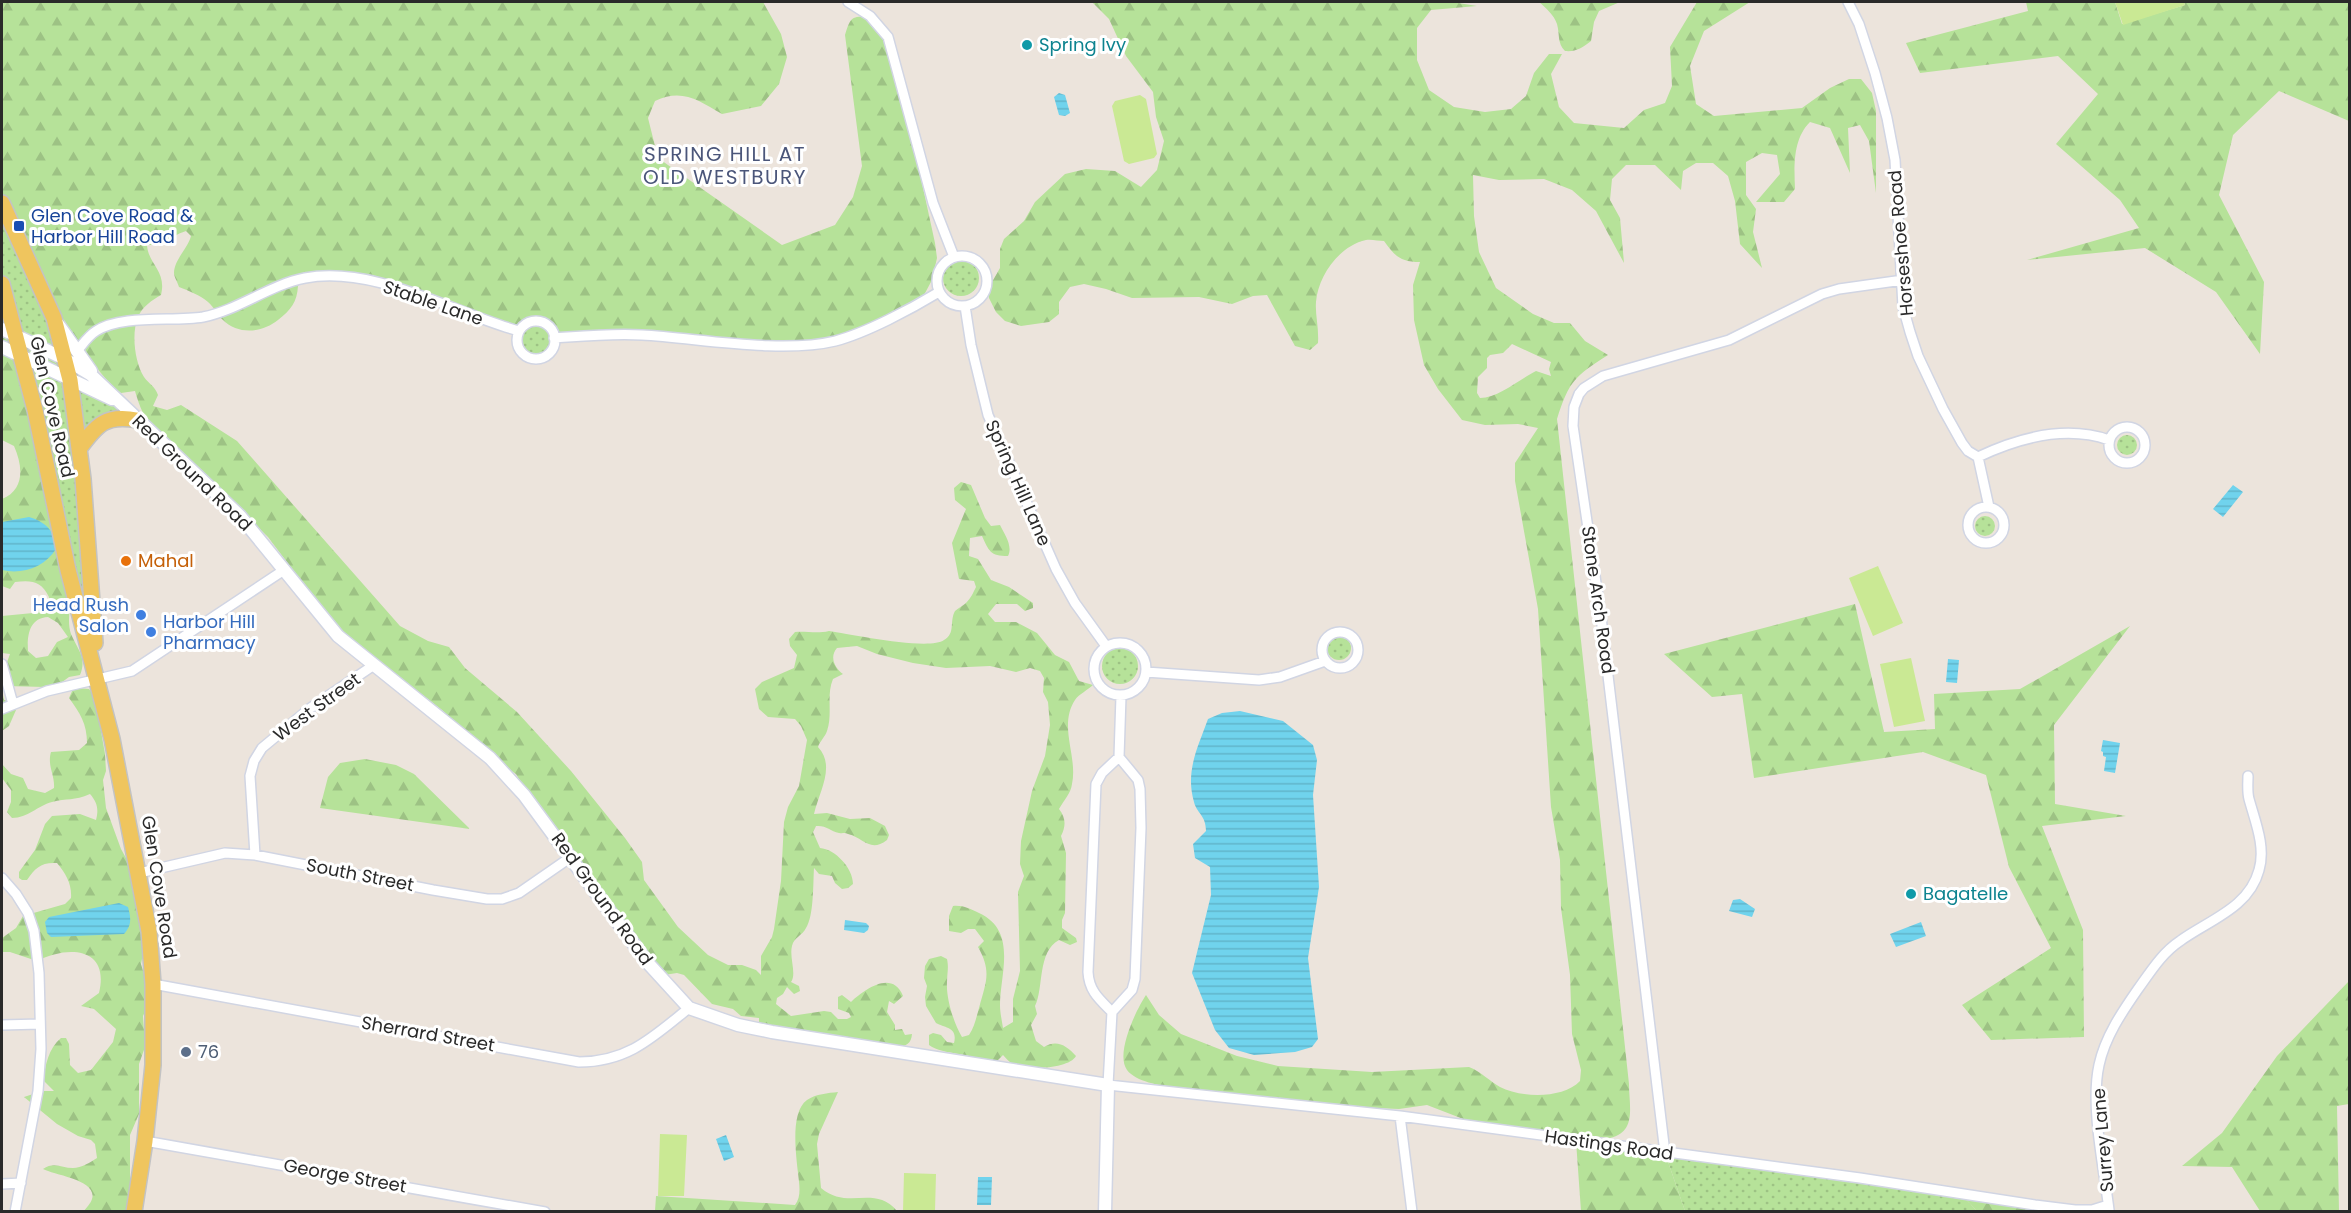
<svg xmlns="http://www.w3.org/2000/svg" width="2351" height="1213" font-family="Poppins,sans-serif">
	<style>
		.grass { fill: url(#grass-dots) }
		.forest { fill: url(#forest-firs); fill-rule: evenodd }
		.pitch { fill: #cae994 }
		.water { fill: url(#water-rules) }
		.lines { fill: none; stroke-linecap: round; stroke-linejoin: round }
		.minor-casing { stroke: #d1d5e3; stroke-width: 12 }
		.tertiary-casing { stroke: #d1d5e3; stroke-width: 15 }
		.primary-casing { stroke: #c3c3c3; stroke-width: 18 }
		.minor { stroke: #fff; stroke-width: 9 }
		.tertiary { stroke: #fff; stroke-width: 12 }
		.primary { stroke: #efc55e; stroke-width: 15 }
		.culture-dot { fill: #0f9aa8; stroke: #fff; stroke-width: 2 }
		.transit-dot { fill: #1a4fb4; stroke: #fff; stroke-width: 2 }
		.food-dot { fill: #e8710a; stroke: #fff; stroke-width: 2 }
		.shop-dot { fill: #3f7fe0; stroke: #fff; stroke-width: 2 }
		.service-dot { fill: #5c6f8a; stroke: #fff; stroke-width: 2 }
		.labels { text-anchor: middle; stroke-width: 6; stroke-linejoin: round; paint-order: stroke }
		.culture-label { font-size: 18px; fill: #0d838f; stroke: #fff; text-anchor: start }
		.transit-label { font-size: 18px; fill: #164399; stroke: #fff; text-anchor: start }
		.street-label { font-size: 18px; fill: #2a2a2a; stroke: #fff }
		.food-label { font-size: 18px; fill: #c56008; stroke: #fff; text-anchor: start }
		.shop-label { font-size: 18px; fill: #366cbe; stroke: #fff; text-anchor: end }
		.service-label { font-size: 18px; fill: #4e5e75; stroke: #fff; text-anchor: start }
		.neighbourhood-label { font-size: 20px; letter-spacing: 1.5px; fill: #4b567a; stroke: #fff }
	</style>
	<defs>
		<pattern id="grass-dots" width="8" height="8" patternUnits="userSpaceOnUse" patternTransform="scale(1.5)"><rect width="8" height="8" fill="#b6e299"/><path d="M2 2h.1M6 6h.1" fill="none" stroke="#9dc284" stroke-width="1.8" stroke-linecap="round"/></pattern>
		<pattern id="forest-firs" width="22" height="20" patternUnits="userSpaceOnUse" patternTransform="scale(1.5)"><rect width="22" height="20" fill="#b6e299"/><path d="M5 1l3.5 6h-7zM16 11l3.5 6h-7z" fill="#9dc284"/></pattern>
		<pattern id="water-rules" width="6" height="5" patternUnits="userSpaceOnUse" patternTransform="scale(1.5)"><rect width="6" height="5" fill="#70d3ed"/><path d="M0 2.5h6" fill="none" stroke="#61b5cb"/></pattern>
	</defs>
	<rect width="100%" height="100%" fill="#ece4dc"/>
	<path class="grass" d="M 2,203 L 69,361 L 137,420 L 116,418 L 79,449 L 98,679 L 2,351 Z
		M943 278a18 18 0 1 1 36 0a18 18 0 1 1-36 0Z
		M521 339a15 15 0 1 1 30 0a15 15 0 1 1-30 0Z
		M2117 445a10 10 0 1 1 20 0a10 10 0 1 1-20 0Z
		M1975 526a10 10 0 1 1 20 0a10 10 0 1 1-20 0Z
		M1327 648a12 12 0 1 1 24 0a12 12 0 1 1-24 0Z
		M1102 666a18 18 0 1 1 36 0a18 18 0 1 1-36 0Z
		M 1665,1153 L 1960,1193 L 1977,1211 L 1685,1211 Z"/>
	<path class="forest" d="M 2,2 L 763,2 L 781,34 L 787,57 L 779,84 L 761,106 L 722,114 C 698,100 682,88 655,101 L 648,118 L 658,158 L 782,245 L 835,225 L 853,197 L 862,166 L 845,35 C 851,16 851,17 870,16 L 883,29 L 895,59 L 935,243 L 937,258 L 932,280 L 924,295 L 916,301 L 844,338 L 812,344 L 554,334 C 546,320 533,317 521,327 L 443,303 L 352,278 L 305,278 L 298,286 C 297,302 291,310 278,320 C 262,333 238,335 223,320 C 217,315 214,307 208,302 C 200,295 189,291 179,287 C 178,283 174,277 174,273 C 174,260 188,248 191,236 L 186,231 C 167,237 172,245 147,245 C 148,264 167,271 161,295 C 152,300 142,307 138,317 C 131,334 135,363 144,377 C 149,384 155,386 158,395 L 153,406 L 167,410 L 181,405 L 237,441 L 400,626 L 428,641 L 449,647 L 465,668 L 517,712 L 571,771 L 625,838 L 642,862 L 644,880 L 678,927 L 708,955 L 728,965 L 742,965 L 756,970 L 761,975 L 761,956 L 772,937 L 774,929 L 781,881 L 784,822 L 788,807 L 799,786 L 807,740 L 801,726 L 795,719 L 768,717 L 759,709 L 755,689 L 762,682 L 794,668 L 797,655 L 790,646 L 789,639 L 795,632 C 807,631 817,634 829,631 C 850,634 929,651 944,640 C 956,633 949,622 955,611 C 958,608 963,606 966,603 C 971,598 973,593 976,587 L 974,581 L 959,579 L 952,543 L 966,509 L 955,500 L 954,488 L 961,482 L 971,485 L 985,518 L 991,526 L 1000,525 C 1005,535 1013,546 1008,556 C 990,556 989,551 982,536 L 970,538 L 969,556 L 978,559 L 991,580 L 1009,587 L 1033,603 L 1033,608 L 1025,611 L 1017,604 L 996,604 L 988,614 L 995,622 L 1016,622 L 1037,633 L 1055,655 L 1069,662 L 1079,681 L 1093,685 C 1088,690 1079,694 1075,700 C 1058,726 1078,756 1072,784 C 1071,793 1064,800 1059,809 C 1066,818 1066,826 1061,836 L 1066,853 L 1065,913 L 1062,920 L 1062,928 L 1076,938 L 1077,942 L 1070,945 L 1059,940 C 1037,952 1044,988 1035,1006 L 1037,1014 L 1031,1025 L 1036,1041 L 1044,1047 C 1057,1039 1067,1046 1076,1056 C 1069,1069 1026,1071 1013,1064 C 1009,1062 1006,1058 1003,1055 L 996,1062 L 985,1063 C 969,1051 945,1056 929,1045 L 929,1035 L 933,1033 L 941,1035 L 947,1042 L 954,1043 C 958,1027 945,1028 936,1023 L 926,1006 L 925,997 L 927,986 L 924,978 L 925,966 L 929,959 L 941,956 L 947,959 C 949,968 947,973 947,983 C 946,998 954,1024 962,1037 L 969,1035 C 975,1026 976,1018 979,1008 C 986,982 992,972 978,947 L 984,941 L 975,929 L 968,929 L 961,933 L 949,931 L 949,916 L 953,906 C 963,905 970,909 979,913 C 1018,931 1000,974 1000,1005 C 1000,1013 1002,1021 1003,1028 L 1013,1022 L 1013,999 L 1020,971 L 1018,892 L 1024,876 L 1020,864 L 1021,841 L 1032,791 L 1045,756 L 1050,725 L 1048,702 L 1043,692 L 1044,678 L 1040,671 L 1030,668 L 1016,672 L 990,666 L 946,668 L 913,663 L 877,654 L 857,646 L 837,648 C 829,657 835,668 843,674 L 833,679 C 826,695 833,714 827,731 C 825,737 820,741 818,747 C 836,766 819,792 814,814 L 827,813 L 850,819 L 870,818 L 885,826 L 889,835 L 887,840 C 870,853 864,838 848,834 C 843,832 844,834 839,833 C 830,831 826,825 816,826 L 813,832 L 820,848 C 835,849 853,868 853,884 L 848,888 L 842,889 L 835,883 L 832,876 L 819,874 L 814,868 C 813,883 814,916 806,928 C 802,936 794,937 792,946 C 789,957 797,974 791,982 L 799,986 L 800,991 L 794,994 L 787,987 L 783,994 L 777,998 L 776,1004 L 791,1016 L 824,1011 L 831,1012 L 838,1019 L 847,1019 L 851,1017 L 849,1013 L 838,1009 L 838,997 L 842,995 L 851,1002 C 864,990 892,969 903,996 L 894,1004 L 889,1001 L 887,1012 L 895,1025 L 895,1030 L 902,1029 L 905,1035 L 912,1034 C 911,1050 895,1048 885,1043 L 873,1044 L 759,1026 L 759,1018 L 741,1016 L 733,1009 L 712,1004 L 684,975 L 677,973 L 664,975 L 627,922 L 613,910 L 540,805 L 527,793 L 516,774 L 501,764 L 442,710 L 358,645 L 329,618 L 268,537 L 171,441 C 149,429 142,415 135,391 L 121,393 C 97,374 87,350 65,330 L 2,203 Z
		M 1092,2 L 1452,2 L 1477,6 L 1431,10 L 1417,28 L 1417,60 L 1429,90 L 1454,107 L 1485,112 L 1511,109 L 1526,96 L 1534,73 L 1549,54 L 1562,54 L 1551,74 L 1559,107 L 1574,123 L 1624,128 L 1644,110 L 1665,103 L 1672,86 L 1670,47 L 1697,2 L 1750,2 L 1704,31 L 1690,66 L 1696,104 L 1714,116 L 1802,108 L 1830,88 L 1849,79 L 1861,79 L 1872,93 L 1876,111 L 1876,193 L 1869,141 L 1860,125 L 1848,128 L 1850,173 L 1830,128 L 1810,122 C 1793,139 1794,165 1795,189 L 1784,202 L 1756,202 L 1780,174 L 1777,155 L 1762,153 L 1746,162 L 1746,195 L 1756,209 L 1753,232 L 1762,268 L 1740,244 L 1735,201 L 1728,176 L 1713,163 L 1696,163 L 1683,171 L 1681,190 L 1655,165 L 1626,165 L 1612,179 L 1610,200 L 1620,218 L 1624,263 L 1596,211 L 1572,190 L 1544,179 L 1499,180 L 1473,175 L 1474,216 L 1479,252 L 1496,288 L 1533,314 L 1554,323 L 1570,323 L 1585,341 L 1608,355 C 1575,376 1569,381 1557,419 L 1629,1084 C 1629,1106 1637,1132 1610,1138 L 1471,1122 L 1427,1105 L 1399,1109 L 1375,1108 L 1174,1088 C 1160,1085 1136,1082 1127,1070 C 1115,1054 1136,1010 1146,995 L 1159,1015 L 1181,1034 L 1237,1056 L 1278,1066 L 1372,1072 L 1469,1067 C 1482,1072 1489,1081 1500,1087 C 1521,1098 1563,1099 1580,1081 L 1581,1070 L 1572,1034 L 1570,975 L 1561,908 L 1560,860 L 1551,807 L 1538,609 L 1515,481 L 1515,463 L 1538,428 L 1518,424 L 1485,425 L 1462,420 L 1438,389 L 1424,365 L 1414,320 L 1413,285 L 1420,262 C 1400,262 1395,256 1384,241 C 1379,241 1371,239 1366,240 C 1339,246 1318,276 1316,302 C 1315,315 1319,327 1318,343 L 1310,350 L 1295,346 L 1267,295 L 1253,296 L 1232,304 L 1199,297 L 1132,298 L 1106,289 L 1084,284 L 1070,287 L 1059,302 L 1059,314 L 1049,322 L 1021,326 L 1005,321 L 996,312 L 989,298 L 988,289 L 1000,268 L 1000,249 L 1004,239 L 1024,221 L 1035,202 L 1065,174 L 1086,169 L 1115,171 L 1141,187 L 1157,170 L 1164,141 L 1156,117 L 1153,92 L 1126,56 L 1109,19 ZM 1512,344 L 1551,362 L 1549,369 L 1551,376 L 1536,371 C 1520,379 1498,398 1480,398 L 1477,393 L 1478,377 L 1487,368 L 1487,358 L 1490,355 L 1503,353 Z
		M 1539,2 L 1620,2 L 1599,11 L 1594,22 L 1591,41 C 1582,48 1576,52 1565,51 C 1557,43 1560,35 1557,24 C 1554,15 1546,8 1539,2 Z
		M 2026,2 L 2115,2 L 2122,24 L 2185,5 L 2184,2 L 2349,2 L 2349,121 L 2279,91 L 2233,135 L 2219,195 L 2264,282 L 2260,354 L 2216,292 L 2145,248 L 2027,260 L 2139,228 L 2120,200 L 2056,144 L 2098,94 L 2058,56 L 1920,73 L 1906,43 L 2028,11 Z
		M 2,351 L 8,354 L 20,376 L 70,605 C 69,615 68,625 71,634 C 78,650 87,658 80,675 L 69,677 L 58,685 L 46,687 L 4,686 L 2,690 L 4,700 L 10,702 L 16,710 L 9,726 L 2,731 L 2,670 L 6,665 L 10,654 L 2,653 L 2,616 L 33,613 L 48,605 L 49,597 C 41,581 32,580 15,582 L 10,589 L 2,586 L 2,499 C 25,490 23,466 14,446 L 2,440 ZM 48,617 L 58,623 L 68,637 L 57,642 L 48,656 L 36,658 L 28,651 C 27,636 29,618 48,617 Z
		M 1855,604 L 1884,732 L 1935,729 L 1934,694 L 2020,689 L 2130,626 L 2054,725 L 2055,804 L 2126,816 L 2042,826 L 2083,930 L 2084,1037 L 1991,1040 L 1962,1005 L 2051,948 L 2009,867 L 1986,775 L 1923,752 L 1754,778 L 1742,694 L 1712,697 L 1664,654 Z
		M 78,688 L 89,689 L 95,697 L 105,754 L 106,771 L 103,780 L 106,808 L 121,849 L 141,885 L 144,949 L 141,964 L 149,991 L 148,1005 L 143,1016 L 145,1047 L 139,1064 L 139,1114 L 130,1135 L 130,1176 L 133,1190 L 130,1211 L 84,1211 C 86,1208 91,1203 92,1199 C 98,1180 54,1175 43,1169 C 54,1161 62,1168 73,1168 C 81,1168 91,1162 97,1158 L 95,1144 L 91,1140 L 78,1136 L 57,1124 L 24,1097 L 42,1091 L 54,1091 L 43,1080 C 46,1064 48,1049 61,1038 L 66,1038 L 69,1044 L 70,1065 L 78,1073 L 91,1070 L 113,1042 L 116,1029 L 94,1009 L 81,1006 L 99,993 C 110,947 68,945 37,961 L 10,952 L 2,952 L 2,938 L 16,928 L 23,916 L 65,904 L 71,898 C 72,884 66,874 57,863 C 41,862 35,868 27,880 L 22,880 L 19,878 L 19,872 L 35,850 L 45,824 L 52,816 L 80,814 L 96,820 C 99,809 97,802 90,794 C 74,801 67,798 52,802 C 37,806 28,818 12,818 L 7,812 L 11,802 L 11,790 L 2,778 L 2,764 L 11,774 L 23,778 L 28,789 L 45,793 L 54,788 C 55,775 47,766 51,752 L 79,750 L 87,743 C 87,724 80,713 69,698 L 73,689 Z
		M 365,759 L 396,765 L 414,774 L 470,829 L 320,808 L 328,777 L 340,763 Z
		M 2349,981 L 2349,1104 L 2337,1106 L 2339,1211 L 2260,1211 L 2232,1167 L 2182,1166 L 2222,1133 L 2277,1056 Z
		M 838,1092 L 819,1134 L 817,1144 L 821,1188 C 848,1211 874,1184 897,1211 L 655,1211 L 656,1196 L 795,1205 C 802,1196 799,1183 798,1173 C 796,1154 790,1112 807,1100 C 816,1094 828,1093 838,1092 Z
		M 1576,1141 L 1665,1153 L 1685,1211 L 1581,1211 Z
		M 1960,1193 L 2035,1205 L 2113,1207 L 2114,1211 L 1977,1211 Z"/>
	<path class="pitch" d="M 2115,2 L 2184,2 L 2185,5 L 2123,25 Z
		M 1140,95 L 1146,99 L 1157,154 L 1154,158 L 1129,164 L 1124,161 L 1112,106 L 1115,101 Z
		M 1878,566 L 1903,623 L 1873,636 L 1849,578 Z
		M 1911,658 L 1925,721 L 1894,727 L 1880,664 Z
		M 660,1134 L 687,1135 L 684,1196 L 658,1196 Z
		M 904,1173 L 936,1174 L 935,1211 L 903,1211 Z"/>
	<path class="water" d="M 1059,93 L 1065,95 L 1070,113 L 1065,116 L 1059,115 L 1054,97 Z
		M 2233,485 L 2243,492 L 2223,517 L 2213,509 Z
		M 29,517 C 46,522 56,532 56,549 C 45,567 22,575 2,570 L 2,522 Z
		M 1948,659 L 1959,660 L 1957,683 L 1946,682 Z
		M 1240,711 L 1283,721 L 1313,745 L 1317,760 L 1313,795 L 1319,887 L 1308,958 L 1318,1039 L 1312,1047 L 1295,1052 L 1254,1055 L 1229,1048 L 1215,1030 L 1192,973 L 1211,895 L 1210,867 L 1195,858 L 1193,844 L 1206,831 C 1206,815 1197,814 1194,802 C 1185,771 1198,747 1208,719 L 1222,713 Z
		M 2103,740 L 2120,743 L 2115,773 L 2104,771 L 2106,757 L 2103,756 L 2103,752 L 2101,751 Z
		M 1740,899 L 1755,909 L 1752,917 L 1729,911 L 1733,900 Z
		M 119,903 L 128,907 C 131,918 132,925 124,934 L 51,937 L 47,933 L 45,922 L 49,917 Z
		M 845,920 L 866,923 L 869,926 L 868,930 L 864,933 L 844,930 Z
		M 1921,922 L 1926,936 L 1896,947 L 1890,934 Z
		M 726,1135 L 734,1157 L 724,1161 L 716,1139 Z
		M 978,1177 L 992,1177 L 991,1205 L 977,1205 Z"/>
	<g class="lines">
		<g class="minor-casing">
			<path id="minor" d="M 848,2 L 870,16 L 888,37 L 933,203 L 954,257
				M 1848,2 L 1859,24 L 1875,73 L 1887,118 L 1895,160 L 1903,307 L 1910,332 L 1918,356 L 1943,409 L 1962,443 L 1968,451 L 1978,457 L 1989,507
				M937 281a25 25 0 1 1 50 0a25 25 0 1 1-50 0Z
				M 965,306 L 971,345 L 988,415 L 1056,569 L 1075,603 L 1106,646
				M517 340a19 19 0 1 1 38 0a19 19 0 1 1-38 0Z
				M 554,338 C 583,336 613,333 642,335 C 698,338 781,354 835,341 C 866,333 911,309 939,292
				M 77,351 C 83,344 88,336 96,331 C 122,314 173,322 203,317 C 239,310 269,285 305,278 C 375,265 453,313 519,331
				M2109 445a18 18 0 1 1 36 0a18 18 0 1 1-36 0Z
				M 1978,457 C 2018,438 2066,425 2109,440
				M1968 525a18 18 0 1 1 36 0a18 18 0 1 1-36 0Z
				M1322 650a18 18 0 1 1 36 0a18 18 0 1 1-36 0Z
				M1094 669a26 26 0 1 1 52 0a26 26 0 1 1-52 0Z
				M 2,664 L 13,704
				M 1146,672 L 1259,680 L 1280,677 L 1325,661
				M 2,709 L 47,691 L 132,671 L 284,570
				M 1119,757 L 1138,780 L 1140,789 L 1141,828 L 1135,979 L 1132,990 L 1112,1012 L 1108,1085 L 1400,1116 L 1860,1178 L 2035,1205 L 2075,1210 L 2092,1210 L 2108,1205
				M 255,855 L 250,776 L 254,761 L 262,748 L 309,709 L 374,665
				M 139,873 L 225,853 L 255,855 L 433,890 L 487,899 L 502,899 L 519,893 L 571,857
				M 2,878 L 16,894 L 28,913 L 34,931 L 39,973 L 41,1049 L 38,1091 L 15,1212
				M 153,984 L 579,1062 C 628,1062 653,1037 689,1008
				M 1112,1012 C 1099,999 1089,991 1088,972 L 1096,784 L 1102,773 L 1119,757 L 1121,696
				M 2,1025 L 40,1024
				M 1400,1116 L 1412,1212
				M 145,1141 L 545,1212
				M 1665,1153 L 1601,617 L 1573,426 L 1574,407 L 1579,394 L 1584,388 L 1603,376 L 1729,340 L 1822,294 L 1839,289 L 1903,280
				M 2,1184 L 21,1183
				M 2109,1210 C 2104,1168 2090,1106 2099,1065 C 2105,1037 2122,1012 2138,989 C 2151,971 2162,953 2180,941 C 2209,920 2249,908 2259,870 C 2266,847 2255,821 2249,799 C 2247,792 2248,783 2248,776"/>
		</g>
		<g class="tertiary-casing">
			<path id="tertiary" d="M 58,324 L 91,371
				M 2,329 L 65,359 L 90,374 L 240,516 L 338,636 L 490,758 L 524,795 L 647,962 L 689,1008 L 738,1025 L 772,1032 L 1108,1085 L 1105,1212
				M 2,347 L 112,399"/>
		</g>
		<g class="primary-casing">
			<path id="primary" d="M 2,203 L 54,318 L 70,380 L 83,479 L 95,643
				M 2,284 L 35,410 L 68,570 L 112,739 L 149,931 L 153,984 L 153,1065 L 145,1141 L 134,1212
				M 79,449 C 97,425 105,414 137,420"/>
		</g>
		<use href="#minor" class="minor"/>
		<use href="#tertiary" class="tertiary"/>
		<use href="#primary" class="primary"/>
	</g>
	<g class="culture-dot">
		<circle cx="1027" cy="45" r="6"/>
		<circle cx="1911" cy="894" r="6"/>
	</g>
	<rect class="transit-dot" x="13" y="220" width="12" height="12" rx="3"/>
	<circle class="food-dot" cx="126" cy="561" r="6"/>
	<g class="shop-dot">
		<circle cx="141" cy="615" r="6"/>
		<circle cx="151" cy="632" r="6"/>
	</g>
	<circle class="service-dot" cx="186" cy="1052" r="6"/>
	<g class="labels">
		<g class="culture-label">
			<text x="1039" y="51">Spring Ivy</text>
			<text x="1923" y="900">Bagatelle</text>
		</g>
		<g class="transit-label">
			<text x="31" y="222">Glen Cove Road &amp;<tspan x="31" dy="21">Harbor Hill Road</tspan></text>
		</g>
		<g class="street-label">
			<text transform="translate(1901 243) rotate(-95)" y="6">Horseshoe Road</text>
			<text transform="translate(433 303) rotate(19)" y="6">Stable Lane</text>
			<text transform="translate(52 407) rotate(77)" y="6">Glen Cove Road</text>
			<text transform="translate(192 473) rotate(44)" y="6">Red Ground Road</text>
			<text transform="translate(1018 483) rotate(66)" y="6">Spring Hill Lane</text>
			<text transform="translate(1598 600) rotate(82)" y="6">Stone Arch Road</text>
			<text transform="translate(317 707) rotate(-36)" y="6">West Street</text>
			<text transform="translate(360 875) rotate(11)" y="6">South Street</text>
			<text transform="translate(159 887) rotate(81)" y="6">Glen Cove Road</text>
			<text transform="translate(602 899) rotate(54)" y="6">Red Ground Road</text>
			<text transform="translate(428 1034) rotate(10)" y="6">Sherrard Street</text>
			<text transform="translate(2103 1140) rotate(-95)" y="6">Surrey Lane</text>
			<text transform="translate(1609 1145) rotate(8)" y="6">Hastings Road</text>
			<text transform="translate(345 1176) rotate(10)" y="6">George Street</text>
		</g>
		<g class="food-label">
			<text x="138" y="567">Mahal</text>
		</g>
		<g class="shop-label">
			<text x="129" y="611">Head Rush<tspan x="129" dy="21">Salon</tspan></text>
			<text x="163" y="628" text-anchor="start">Harbor Hill<tspan x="163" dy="21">Pharmacy</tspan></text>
		</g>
		<g class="service-label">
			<text x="198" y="1058">76</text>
		</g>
		<g class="neighbourhood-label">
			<text x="725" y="161">SPRING HILL AT<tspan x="725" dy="23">OLD WESTBURY</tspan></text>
		</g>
	</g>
	<rect width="2351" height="1213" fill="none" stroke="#2a2a2a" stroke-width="6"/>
</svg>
